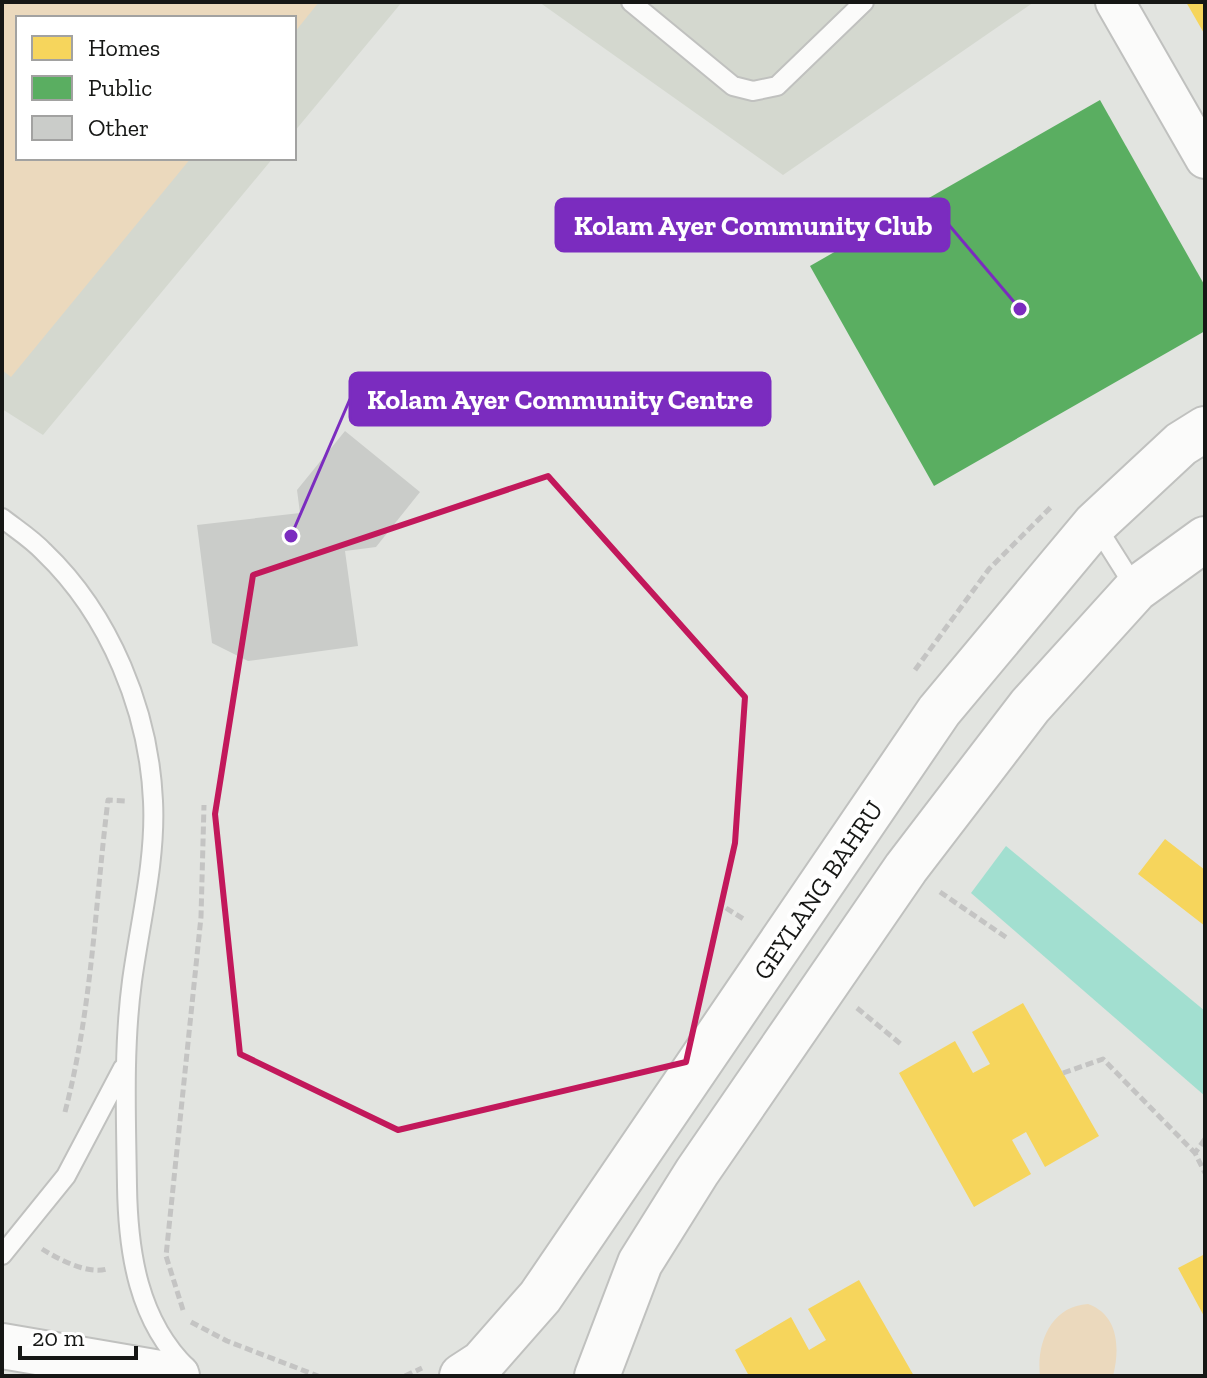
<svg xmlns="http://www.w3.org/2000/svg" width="1207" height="1378" font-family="'Zilla Slab',serif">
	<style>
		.built { fill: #d4d8cf }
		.green { fill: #ebd9bd }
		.water { fill: #a2dfd0 }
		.homes { fill: #f6d55c }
		.public { fill: #5aae61 }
		.building { fill: #caccc9 }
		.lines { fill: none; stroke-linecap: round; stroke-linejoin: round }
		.lane-casing { stroke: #c0c1bf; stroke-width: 22 }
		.street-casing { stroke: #c0c1bf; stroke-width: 42 }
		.secondary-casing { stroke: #c0c1bf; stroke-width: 48 }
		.primary-casing { stroke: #c0c1bf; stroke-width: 48 }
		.path { stroke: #c4c4c3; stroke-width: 5; stroke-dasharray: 8 4; stroke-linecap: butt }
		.lane { stroke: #fbfbfa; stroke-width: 18 }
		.street { stroke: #fbfbfa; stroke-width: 38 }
		.secondary { stroke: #fbfbfa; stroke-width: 44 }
		.primary { stroke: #fbfbfa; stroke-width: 44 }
		.marked { fill: none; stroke: #c2185b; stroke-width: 6; stroke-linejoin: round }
		.labels { text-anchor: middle; stroke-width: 8; stroke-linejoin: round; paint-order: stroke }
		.street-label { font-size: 26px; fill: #161715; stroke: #fff }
		.leader { fill: none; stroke: #7b2cbf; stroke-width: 3 }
		.callout-dot { fill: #7b2cbf; stroke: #fff; stroke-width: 3 }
		.callout { fill: #7b2cbf; stroke: #7b2cbf; stroke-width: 3 }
		.callout-label { font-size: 28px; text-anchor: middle; font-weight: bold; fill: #fff }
	</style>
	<rect width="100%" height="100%" fill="#e2e4e0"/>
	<path class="built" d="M 2,2 L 402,2 L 294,132 L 294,18 L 18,18 L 18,158 L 273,158 L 43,435 L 2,409 Z
		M 539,2 L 1034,2 L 783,175 Z"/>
	<path class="green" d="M 2,2 L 319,2 L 294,33 L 294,18 L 18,18 L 18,158 L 191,158 L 11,377 L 2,370 Z
		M 1088,1304 C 1119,1315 1120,1349 1113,1376 L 1040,1376 C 1036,1342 1052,1306 1088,1304 Z"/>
	<path class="water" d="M 1006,846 L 1205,1011 L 1205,1096 L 971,893 Z"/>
	<path class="homes" d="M 1186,2 L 1205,2 L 1205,35 Z
		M 1165,839 L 1205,870 L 1205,926 L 1138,874 Z
		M 1023,1003 L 1099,1136 L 1045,1167 L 1026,1132 L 1012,1140 L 1031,1174 L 974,1207 L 899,1073 L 955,1041 L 973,1073 L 990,1064 L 972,1032 Z
		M 1205,1254 L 1205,1318 L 1178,1268 Z
		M 859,1280 L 914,1376 L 749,1376 L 735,1350 L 791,1317 L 809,1350 L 826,1340 L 808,1309 Z"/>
	<path class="public" d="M 1100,100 L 1205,286 L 1205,331 L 934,486 L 810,266 Z"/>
	<path class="building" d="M 345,431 L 420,492 L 376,547 L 345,551 L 358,646 L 248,661 L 212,643 L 197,525 L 300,513 L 297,490 Z"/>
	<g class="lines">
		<g class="lane-casing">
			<path id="lane" d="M 631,2 L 733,86 L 753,91 L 777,86 L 864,2
				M 2,518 C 16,529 32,539 44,552 C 110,615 149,711 153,801 C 156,860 140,922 132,981 C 123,1049 126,1117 127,1186 C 128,1252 138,1321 188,1369
				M 1095,524 L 1136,589
				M 2,1255 L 66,1176 L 123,1068"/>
		</g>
		<g class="street-casing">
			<path id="street" d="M 1115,2 L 1205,159"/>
		</g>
		<g class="secondary-casing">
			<path id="secondary" d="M 462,1376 L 482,1363 L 540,1297 L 939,711 L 1095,524 L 1181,444 L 1205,429
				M 597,1376 L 640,1263 L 697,1172 L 906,868 L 1030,706 L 1136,589 L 1205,539"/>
		</g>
		<g class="primary-casing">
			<path id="primary" d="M 2,1346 L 177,1376"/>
		</g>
		<path class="path" d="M 915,670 L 989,569 L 1052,506
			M 940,892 L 1007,938
			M 726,908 L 745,920
			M 857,1008 L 902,1045
			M 1063,1073 L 1103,1059 L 1195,1153
			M 65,1112 C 92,1009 95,905 108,800 L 127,801
			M 1205,1139 L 1195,1153 L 1205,1173
			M 42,1249 C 58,1259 88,1275 107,1269
			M 183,1310 L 166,1256 L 201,917 L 204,805
			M 191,1322 L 227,1341 L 318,1376
			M 405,1376 L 422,1368"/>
		<use href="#lane" class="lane"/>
		<use href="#street" class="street"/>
		<use href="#secondary" class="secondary"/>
		<use href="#primary" class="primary"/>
	</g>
	<path class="marked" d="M 548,476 L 745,697 L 735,843 L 686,1062 L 398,1130 L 240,1054 L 215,814 L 253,575 Z"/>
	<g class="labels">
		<g class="street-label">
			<text transform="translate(818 890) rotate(-56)" y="9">GEYLANG BAHRU</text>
		</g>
	</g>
	<path class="leader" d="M1020 309L949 225M291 536L350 399"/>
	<g class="callout-dot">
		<circle cx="1020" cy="309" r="8"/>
		<circle cx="291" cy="536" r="8"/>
	</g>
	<g class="callout">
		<rect x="556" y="199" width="393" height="52" rx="8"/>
		<rect x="350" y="373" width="420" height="52" rx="8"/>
	</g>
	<g class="callout-label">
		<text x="753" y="235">Kolam Ayer Community Club</text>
		<text x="560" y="409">Kolam Ayer Community Centre</text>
	</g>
	<rect width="1207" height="1378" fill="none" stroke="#161715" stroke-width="8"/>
	<rect x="16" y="16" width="280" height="144" fill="#ffffff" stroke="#a2a2a1" stroke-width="2"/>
	<rect x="32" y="36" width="40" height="24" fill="#f6d55c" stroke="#a2a2a1" stroke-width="2"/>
	<text x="88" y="56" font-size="24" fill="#161715">Homes</text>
	<rect x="32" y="76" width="40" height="24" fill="#5aae61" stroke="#a2a2a1" stroke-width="2"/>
	<text x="88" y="96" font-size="24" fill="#161715">Public</text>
	<rect x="32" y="116" width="40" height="24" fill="#caccc9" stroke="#a2a2a1" stroke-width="2"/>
	<text x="88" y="136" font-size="24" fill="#161715">Other</text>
	<path d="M20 1346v12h116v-12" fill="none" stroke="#161715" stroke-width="4"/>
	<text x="32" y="1346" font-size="24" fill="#161715" stroke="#ffffff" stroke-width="6" paint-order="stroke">20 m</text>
</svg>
